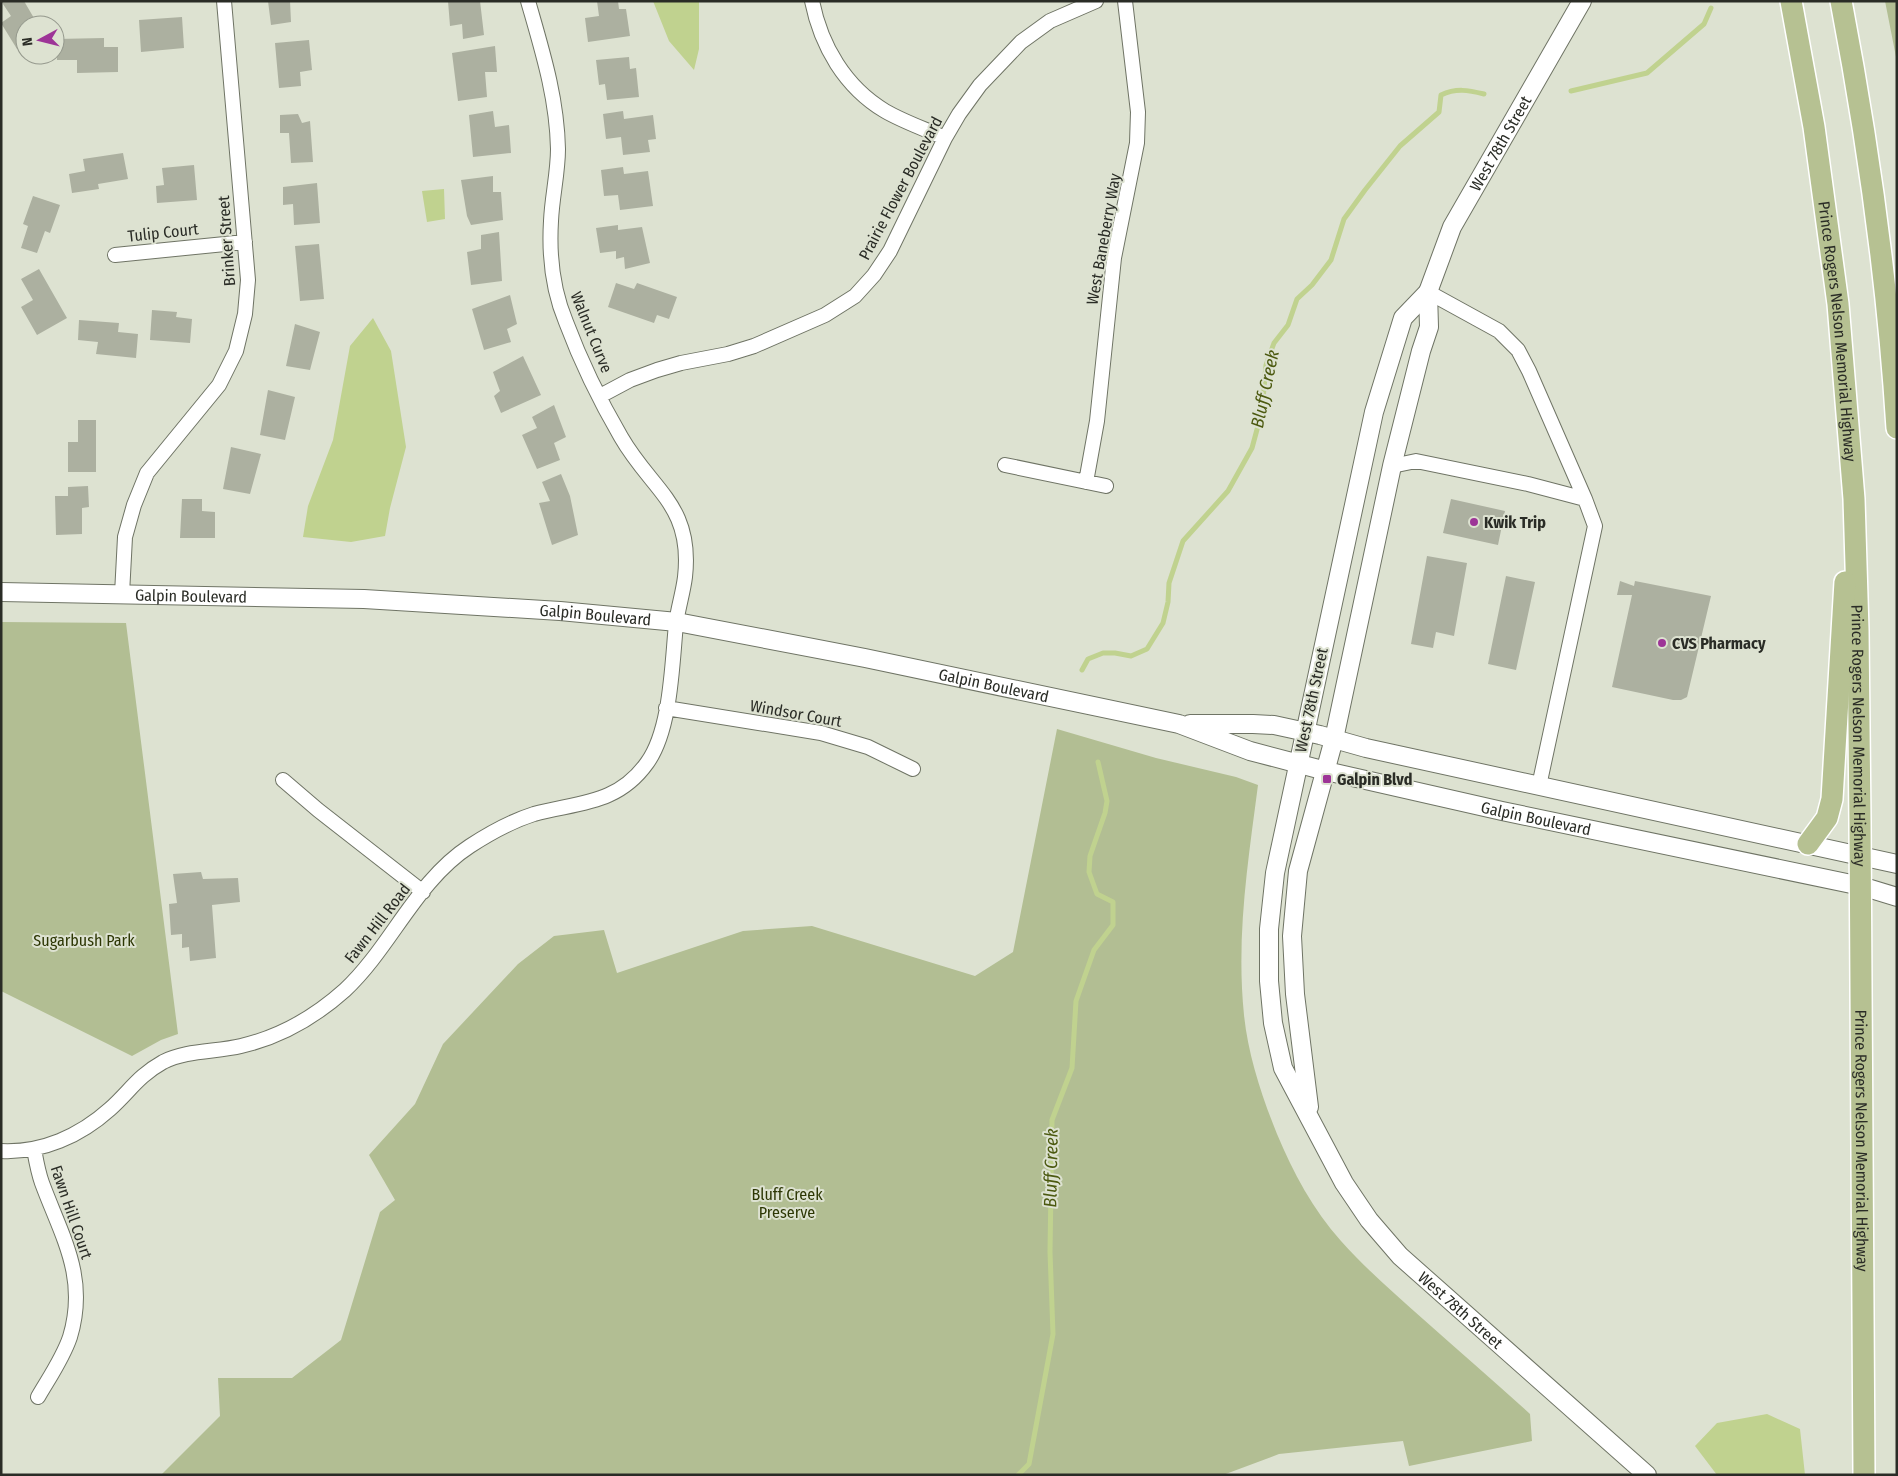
<svg xmlns="http://www.w3.org/2000/svg" width="1898" height="1476" font-family="'Fira Sans Condensed',sans-serif">
	<style>
		.green { fill: #b2be93 }
		.water { fill: #c0d28f }
		.lines { fill: none; stroke-linecap: round; stroke-linejoin: round }
		.stream { stroke: #c0d28f; stroke-width: 5 }
		.building { fill: #acb0a0 }
		.minor-casing { stroke: #6f7465; stroke-width: 16 }
		.tertiary-casing { stroke: #6f7465; stroke-width: 20 }
		.primary-casing { stroke: #fff; stroke-width: 24 }
		.minor { stroke: #fff; stroke-width: 14 }
		.tertiary { stroke: #fff; stroke-width: 18 }
		.primary { stroke: #b6c192; stroke-width: 21 }
		.poi-dot { fill: #9d3497; stroke: #dde2d1; stroke-width: 2 }
		.labels { text-anchor: middle; stroke-width: 4; stroke-linejoin: round; paint-order: stroke }
		.street-label { font-size: 16px; fill: #2a2c26; stroke: #dde2d1 }
		.poi-label { font-size: 16px; font-weight: bold; fill: #2a2c26; stroke: #dde2d1; text-anchor: start }
		.park-label { font-size: 16px; fill: #2d3704; stroke: #dde2d1 }
		.water-label { font-size: 18px; font-style: italic; fill: #4b590f; stroke: #dde2d1 }
	</style>
	<rect width="100%" height="100%" fill="#dde2d1"/>
	<path class="green" d="M 1885,1 L 1897,1 L 1897,62 Z
		M 1,622 L 126,623 L 178,1034 L 161,1040 L 132,1056 L 1,991 Z
		M 1057,729 L 1156,758 L 1236,777 L 1258,785 C 1248,862 1236,937 1244,1015 C 1248,1055 1262,1097 1277,1134 C 1293,1172 1313,1210 1341,1241 C 1366,1269 1395,1294 1423,1319 C 1459,1351 1495,1382 1530,1414 L 1532,1441 L 1409,1466 L 1403,1441 L 1279,1454 L 1223,1475 L 161,1475 L 220,1416 L 218,1378 L 292,1378 L 341,1340 L 380,1212 L 395,1200 L 369,1155 L 415,1104 L 443,1044 L 518,964 L 554,936 L 604,930 L 617,973 L 743,931 L 812,926 L 975,976 L 1013,952 Z"/>
	<path class="water" d="M 653,1 L 699,1 L 699,49 L 694,70 L 669,41 Z
		M 444,189 L 445,219 L 427,222 L 422,191 Z
		M 373,318 L 391,351 L 406,447 L 390,508 L 385,536 L 351,542 L 303,537 L 308,506 L 333,440 L 350,346 Z
		M 1767,1414 L 1800,1429 L 1805,1475 L 1717,1475 L 1695,1446 L 1717,1423 Z"/>
	<g class="lines">
		<path class="stream" d="M 1571,91 L 1647,73 L 1704,24 L 1711,8
			M 1082,670 L 1088,659 L 1103,653 L 1115,653 L 1131,656 L 1147,649 L 1163,623 L 1168,602 L 1169,583 L 1183,541 L 1228,491 L 1252,448 L 1262,411 L 1266,365 L 1274,343 L 1288,325 L 1297,299 L 1312,285 L 1331,260 L 1344,219 L 1365,190 L 1400,146 L 1439,112 L 1441,95 C 1456,88 1468,90 1484,94
			M 1018,1475 L 1029,1464 L 1053,1334 L 1050,1252 L 1052,1120 L 1072,1068 L 1076,1001 L 1094,950 L 1113,925 L 1113,902 L 1097,894 L 1089,872 L 1090,856 L 1105,813 L 1107,801 L 1098,762"/>
	</g>
	<path class="building" d="M 1,1 L 24,1 L 38,25 L 25,25 L 25,44 L 17,49 L 1,23 L 11,16 Z
		M 268,1 L 290,1 L 291,22 L 271,25 Z
		M 448,1 L 480,1 L 484,35 L 463,39 L 462,24 L 450,26 Z
		M 597,1 L 618,1 L 619,9 L 626,9 L 630,36 L 588,42 L 585,18 L 599,16 Z
		M 182,17 L 184,48 L 141,52 L 139,20 Z
		M 104,38 L 104,47 L 118,47 L 118,72 L 77,73 L 77,60 L 57,60 L 56,39 Z
		M 309,40 L 312,70 L 300,72 L 301,86 L 279,88 L 275,43 Z
		M 495,46 L 497,72 L 485,72 L 487,97 L 458,101 L 452,53 Z
		M 629,57 L 630,69 L 636,68 L 639,97 L 607,100 L 605,84 L 599,85 L 596,60 Z
		M 493,111 L 495,127 L 509,125 L 511,153 L 473,157 L 469,115 Z
		M 623,111 L 624,119 L 653,115 L 656,139 L 648,140 L 650,152 L 623,155 L 621,137 L 606,139 L 603,114 Z
		M 298,114 L 302,123 L 310,121 L 313,162 L 291,163 L 289,133 L 280,133 L 280,115 Z
		M 123,153 L 128,179 L 98,184 L 99,189 L 72,193 L 69,174 L 85,171 L 83,159 Z
		M 194,165 L 197,200 L 157,203 L 156,186 L 164,185 L 162,168 Z
		M 623,167 L 624,174 L 648,171 L 653,206 L 620,210 L 618,195 L 604,196 L 601,170 Z
		M 493,176 L 493,192 L 501,192 L 503,220 L 471,225 L 467,216 L 461,180 Z
		M 317,183 L 320,223 L 294,225 L 293,204 L 283,205 L 283,187 Z
		M 33,196 L 60,205 L 50,233 L 45,231 L 37,253 L 21,248 L 28,226 L 23,224 Z
		M 618,225 L 618,230 L 642,227 L 650,263 L 625,269 L 624,257 L 616,259 L 616,251 L 600,253 L 596,228 Z
		M 499,232 L 502,281 L 471,285 L 467,252 L 481,249 L 481,235 Z
		M 319,244 L 324,299 L 300,301 L 295,246 Z
		M 39,269 L 67,318 L 37,335 L 21,307 L 33,300 L 21,279 Z
		M 616,283 L 634,289 L 637,283 L 677,297 L 669,319 L 657,315 L 654,323 L 608,307 Z
		M 510,295 L 517,324 L 507,329 L 511,342 L 484,350 L 472,309 Z
		M 152,310 L 177,312 L 176,317 L 192,319 L 190,343 L 150,340 Z
		M 79,320 L 119,323 L 118,332 L 138,334 L 136,358 L 96,354 L 98,342 L 78,340 Z
		M 295,324 L 320,332 L 310,370 L 286,366 Z
		M 523,356 L 541,395 L 501,413 L 494,396 L 500,391 L 493,372 Z
		M 268,390 L 295,397 L 285,440 L 260,435 Z
		M 554,405 L 566,437 L 554,443 L 560,460 L 537,469 L 522,435 L 537,428 L 532,417 Z
		M 78,420 L 96,420 L 96,472 L 68,472 L 68,442 L 78,442 Z
		M 231,447 L 261,454 L 250,494 L 223,489 Z
		M 561,474 L 570,496 L 578,535 L 552,545 L 539,503 L 550,501 L 542,482 Z
		M 88,486 L 89,507 L 82,508 L 82,534 L 56,535 L 55,496 L 68,496 L 68,487 Z
		M 182,499 L 202,499 L 202,511 L 215,512 L 215,538 L 180,538 Z
		M 1451,499 L 1505,511 L 1498,545 L 1443,533 Z
		M 1427,556 L 1467,563 L 1454,636 L 1436,632 L 1433,648 L 1411,644 Z
		M 1506,576 L 1535,582 L 1516,670 L 1488,664 Z
		M 1620,581 L 1634,586 L 1635,581 L 1711,596 L 1687,697 L 1681,700 L 1673,700 L 1612,687 L 1632,595 L 1617,595 Z
		M 201,872 L 203,879 L 238,878 L 240,902 L 212,905 L 216,958 L 190,961 L 189,947 L 182,948 L 182,934 L 171,935 L 169,904 L 177,903 L 173,874 Z"/>
	<g class="lines">
		<g class="minor-casing">
			<path id="minor" d="M 812,1 C 821,46 845,87 885,111 C 904,122 925,129 945,138
				M 115,255 L 245,242
				M 1428,292 L 1499,331 L 1518,350 L 1529,371 L 1585,499 L 1595,526 L 1539,786
				M 600,396 L 630,380 L 657,370 L 681,363 L 728,354 L 754,346 L 825,315 L 855,296 L 874,275 L 890,251 L 945,138 L 959,114 L 980,85 L 1021,42 L 1050,21 L 1096,1
				M 1005,465 L 1106,486
				M 1392,466 L 1416,461 L 1528,484 L 1585,499
				M 1086,482 L 1097,421 L 1114,258 L 1137,143 L 1138,112 L 1125,1
				M 122,594 L 125,537 L 134,505 L 147,473 L 219,385 L 236,351 L 245,314 L 248,280 L 224,1
				M 666,708 L 821,733 L 868,747 L 913,769
				M 283,780 L 318,810 L 423,892
				M 34,1149 C 36,1160 38,1172 42,1183 C 62,1237 88,1277 70,1337 C 63,1358 49,1378 38,1397
				M 1,1151 C 42,1153 80,1136 110,1109 C 130,1091 138,1076 163,1062 C 186,1050 216,1052 241,1046 C 280,1037 316,1016 345,990 C 391,947 416,881 470,846 C 490,833 512,821 534,814 C 578,802 617,805 647,763 C 671,730 672,664 676,624 C 678,608 683,593 685,577 C 693,505 652,491 621,437 C 600,401 581,362 566,322 C 553,291 549,254 551,221 C 552,197 558,173 558,149 C 557,97 542,50 528,1"/>
		</g>
		<g class="tertiary-casing">
			<g id="tertiary">
				<path id="s1" d="M 1428,292 L 1403,318 L 1374,412 L 1275,873 L 1269,929 L 1269,981 L 1273,1023 L 1283,1068 L 1344,1183 L 1369,1220 L 1400,1256 L 1647,1475"/>
				<path id="s2" d="M 1,592 L 364,599 L 560,611 L 677,622 L 865,658 L 1179,724 L 1250,751 L 1326,771 L 1502,811 L 1861,886 L 1897,897"/>
				<path d="M 1190,724 L 1253,724 L 1274,725 L 1320,735 L 1366,748 L 1897,864"/>
				<path id="s3" d="M 1309,1107 L 1295,994 L 1292,936 L 1298,871 L 1334,739 L 1392,466 L 1421,351 L 1429,327 L 1428,292 L 1452,227 L 1582,1"/>
			</g>
		</g>
		<g class="primary-casing">
			<g id="primary">
				<path id="s4" d="M 1791,1 L 1814,127 L 1838,304 L 1854,499 L 1858,630 L 1860,823 L 1864,1475"/>
				<path d="M 1841,1 C 1868,142 1888,285 1897,428"/>
				<path d="M 1808,844 L 1827,818 L 1832,799 L 1845,582"/>
			</g>
		</g>
		<use href="#minor" class="minor"/>
		<use href="#tertiary" class="tertiary"/>
		<use href="#primary" class="primary"/>
	</g>
	<g class="poi-dot">
		<circle cx="1474" cy="522" r="5"/>
		<circle cx="1662" cy="643" r="5"/>
		<rect x="1322" y="774" width="10" height="10" rx="2.5"/>
	</g>
	<g class="labels">
		<g class="street-label">
			<text dy="6" stroke="none"><textPath href="#s3" startOffset="998">West 78th Street</textPath></text>
			<text transform="translate(900 188) rotate(-62)" y="6">Prairie Flower Boulevard</text>
			<text transform="translate(163 232) rotate(-6)" y="6">Tulip Court</text>
			<text transform="translate(1103 239) rotate(-80)" y="6">West Baneberry Way</text>
			<text transform="translate(226 241) rotate(-94)" y="6">Brinker Street</text>
			<text transform="translate(592 332) rotate(68)" y="6">Walnut Curve</text>
			<text dy="6" stroke="none"><textPath href="#s4" startOffset="334">Prince Rogers Nelson Memorial Highway</textPath></text>
			<text dy="6" stroke="none"><textPath href="#s2" startOffset="190">Galpin Boulevard</textPath></text>
			<text dy="6" stroke="none"><textPath href="#s2" startOffset="595">Galpin Boulevard</textPath></text>
			<text dy="6" stroke="none"><textPath href="#s2" startOffset="1000">Galpin Boulevard</textPath></text>
			<text transform="translate(1311 700) rotate(-78)" y="6">West 78th Street</text>
			<text transform="translate(796 713) rotate(10)" y="6">Windsor Court</text>
			<text dy="6" stroke="none"><textPath href="#s4" startOffset="739">Prince Rogers Nelson Memorial Highway</textPath></text>
			<text dy="6" stroke="none"><textPath href="#s2" startOffset="1559">Galpin Boulevard</textPath></text>
			<text transform="translate(377 923) rotate(-52)" y="6">Fawn Hill Road</text>
			<text dy="6" stroke="none"><textPath href="#s4" startOffset="1144">Prince Rogers Nelson Memorial Highway</textPath></text>
			<text transform="translate(72 1212) rotate(71)" y="6">Fawn Hill Court</text>
			<text dy="6" stroke="none"><textPath href="#s1" startOffset="1106">West 78th Street</textPath></text>
		</g>
		<g class="poi-label">
			<text x="1484" y="528">Kwik Trip</text>
			<text x="1672" y="649">CVS Pharmacy</text>
			<text x="1337" y="785">Galpin Blvd</text>
		</g>
		<g class="park-label">
			<text x="84" y="946">Sugarbush Park</text>
			<text x="787" y="1200">Bluff Creek<tspan x="787" dy="18">Preserve</tspan></text>
		</g>
		<g class="water-label">
			<text transform="translate(1265 389) rotate(-78)" y="6">Bluff Creek</text>
			<text transform="translate(1051 1168) rotate(-89)" y="6">Bluff Creek</text>
		</g>
	</g>
	<rect width="1898" height="1476" fill="none" stroke="#2a2c26" stroke-width="5"/>
	<g transform="translate(40 40) rotate(263)"><circle r="24" fill="#dde2d1" stroke="#95998d"/>
	<path d="M0-4L9 19L0 12L-9 19Z" fill="#9d3497"/>
	<text y="-8" font-size="14" font-weight="bold" text-anchor="middle" fill="#2a2c26">N</text>
	</g>
</svg>
